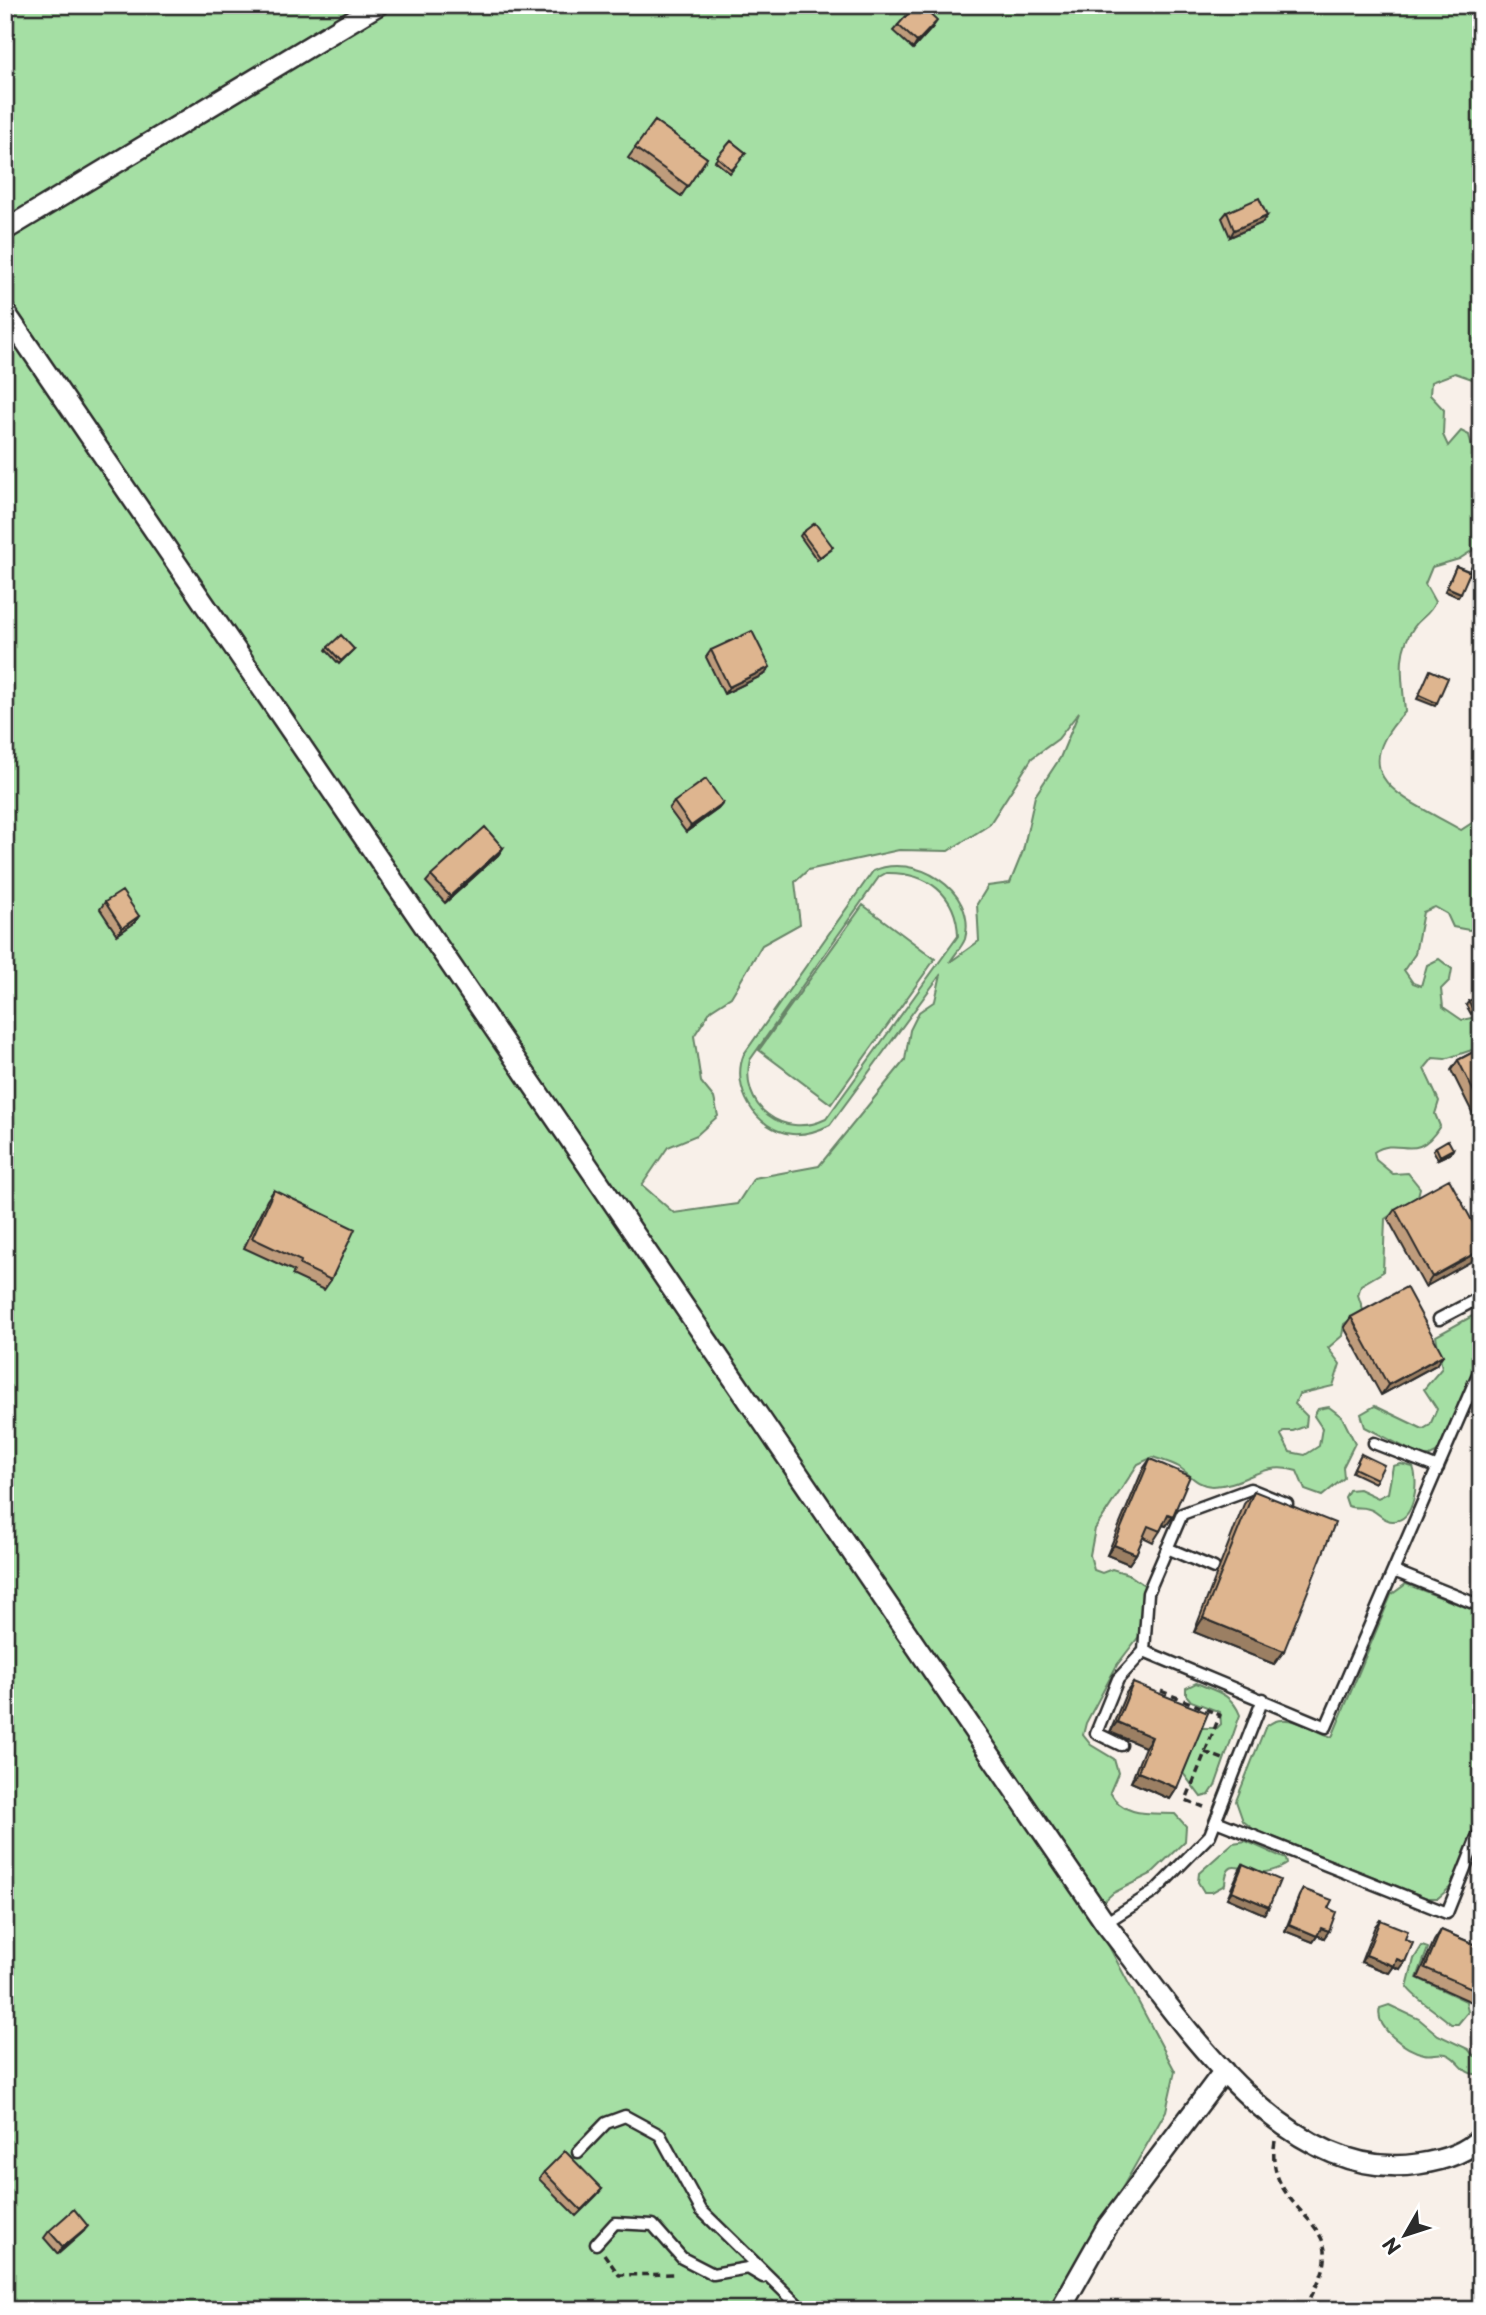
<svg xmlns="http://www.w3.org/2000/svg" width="1486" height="2315" font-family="'Playpen Sans',sans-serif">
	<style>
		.green { fill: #a5dfa4; stroke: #688568; stroke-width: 2; fill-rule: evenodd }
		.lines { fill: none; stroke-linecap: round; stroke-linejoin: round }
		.service-casing { stroke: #2b2b2b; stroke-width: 15 }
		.minor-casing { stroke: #2b2b2b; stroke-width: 24 }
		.path { stroke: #2b2b2b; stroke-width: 3.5; stroke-dasharray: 7 5; stroke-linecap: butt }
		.service { stroke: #fff; stroke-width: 10 }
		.minor { stroke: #fff; stroke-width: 19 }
		.wall { fill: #bf9c7b; stroke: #2b2b2b; stroke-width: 2 }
		.shaded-wall { fill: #9b7f64; stroke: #2b2b2b; stroke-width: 2 }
		.building { fill: #deb58f; stroke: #2b2b2b; stroke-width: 2 }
	</style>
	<rect width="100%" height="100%" fill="#f8f0e9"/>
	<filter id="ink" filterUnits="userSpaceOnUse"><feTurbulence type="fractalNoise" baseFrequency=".0143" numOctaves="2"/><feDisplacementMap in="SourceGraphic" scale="14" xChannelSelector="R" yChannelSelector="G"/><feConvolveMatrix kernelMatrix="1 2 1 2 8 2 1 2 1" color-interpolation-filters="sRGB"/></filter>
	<g filter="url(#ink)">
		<path class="green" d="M 5,5 L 1481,5 L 1481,272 L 1475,294 L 1477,313 L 1481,314 L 1481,382 L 1455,373 L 1431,382 L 1430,395 L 1444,410 L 1443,435 L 1448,446 L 1461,431 L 1469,435 L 1481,486 L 1481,545 L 1459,559 L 1432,567 L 1425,584 L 1435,602 C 1430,615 1422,616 1414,627 C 1395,653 1403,681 1405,712 C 1341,779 1406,798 1461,830 L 1481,817 L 1481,927 L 1469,930 L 1453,927 L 1447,914 L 1435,907 L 1423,912 L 1415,954 L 1404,970 L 1413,983 L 1421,986 L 1427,965 L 1439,959 L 1452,969 L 1450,980 L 1441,989 L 1443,1007 L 1462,1020 L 1481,1016 L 1481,1047 L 1445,1059 L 1433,1058 L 1424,1069 L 1439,1101 L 1435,1114 L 1440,1126 C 1415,1166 1400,1135 1374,1152 L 1376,1160 L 1393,1174 L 1408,1173 L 1420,1188 L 1418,1196 L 1385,1219 L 1383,1272 L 1361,1285 L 1358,1295 L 1363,1310 L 1344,1324 L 1342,1336 L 1328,1348 L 1340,1364 L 1333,1386 L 1299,1394 L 1295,1404 L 1307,1416 L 1306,1426 L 1293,1431 L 1284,1431 L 1281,1435 L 1290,1452 L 1305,1455 L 1319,1446 L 1322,1428 L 1314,1416 L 1318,1409 L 1329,1407 L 1342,1417 L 1355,1443 L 1343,1467 L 1344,1478 L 1322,1496 L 1305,1490 L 1297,1471 C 1261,1460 1246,1486 1212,1486 C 1196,1485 1191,1475 1179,1467 C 1172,1463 1161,1460 1153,1457 L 1138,1464 L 1095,1529 L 1090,1555 L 1094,1570 L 1102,1573 L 1112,1569 L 1128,1574 L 1144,1585 L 1140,1635 L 1117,1665 L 1086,1723 L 1083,1735 L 1091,1745 L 1114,1759 L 1118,1773 L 1110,1792 C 1123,1818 1151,1813 1175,1814 L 1186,1826 L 1185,1841 L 1151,1874 L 1113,1893 L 1093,1911 L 1095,1920 L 1175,2071 L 1166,2111 L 1053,2310 L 5,2310 ZM 1079,712 L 1060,758 L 1035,796 L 1023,851 L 1010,883 L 988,886 L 977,904 L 979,941 L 950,962 C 954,955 962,947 965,939 C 978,889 912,852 873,871 L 744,1054 C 730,1087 756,1131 792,1134 C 806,1135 818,1131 830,1125 L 941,974 L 935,1001 L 919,1012 L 910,1030 L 905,1060 L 819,1166 L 754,1178 L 737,1204 L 674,1213 L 642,1185 L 668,1147 L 697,1135 L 718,1116 L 714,1098 L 701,1082 L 694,1036 L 711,1010 L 731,997 L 762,945 L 800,924 L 795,882 L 808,870 L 899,850 L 948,851 L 989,825 L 1032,758 L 1058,739 ZM 886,873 C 927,872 957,894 958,936 L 826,1119 C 783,1140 739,1106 750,1060 L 879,877 Z
			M 863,905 L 935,959 L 831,1104 L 759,1050 Z
			M 1476,1314 L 1481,1318 L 1481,1354 L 1438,1452 L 1430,1456 L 1421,1456 L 1365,1427 L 1361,1414 L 1375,1406 L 1423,1429 L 1430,1425 L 1437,1409 L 1424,1389 L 1442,1368 L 1436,1336 Z
			M 1401,1464 L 1413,1467 C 1419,1482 1415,1521 1393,1521 C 1382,1521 1378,1511 1369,1509 C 1361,1506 1355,1509 1348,1506 L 1345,1497 L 1349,1490 L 1359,1489 L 1378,1498 L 1388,1493 L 1393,1466 Z
			M 1406,1584 L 1481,1613 L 1481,1815 L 1453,1885 L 1438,1898 L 1427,1898 L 1253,1829 L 1243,1821 L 1236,1801 L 1265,1728 C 1284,1708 1311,1730 1332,1737 L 1391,1595 Z
			M 1196,1683 C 1216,1691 1232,1694 1240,1715 L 1215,1786 L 1209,1795 L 1201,1797 L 1183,1773 L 1201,1728 L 1217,1728 L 1221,1724 L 1220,1712 L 1191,1701 L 1186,1695 L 1186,1688 Z
			M 1246,1841 L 1286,1859 L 1287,1864 C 1280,1869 1264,1874 1255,1872 C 1240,1869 1226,1857 1225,1885 L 1212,1892 L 1204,1892 L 1198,1882 L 1199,1873 L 1233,1843 Z
			M 1422,1946 L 1428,1948 L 1417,1978 L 1466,2001 L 1468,2012 L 1458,2024 L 1451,2024 C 1438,2012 1415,1999 1407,1987 L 1414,1959 Z
			M 1389,2005 L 1419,2019 L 1438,2035 L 1468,2049 L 1474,2056 L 1481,2056 L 1481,2074 C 1462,2077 1461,2059 1446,2054 C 1439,2052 1431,2056 1424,2054 C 1406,2050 1374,2028 1380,2008 Z"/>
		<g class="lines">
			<g class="service-casing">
				<path id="service" d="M 1439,1319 L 1481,1297
					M 1374,1443 L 1438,1468
					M 1167,1548 L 1214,1568
					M 1394,1571 L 1481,1606
					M 1144,1651 L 1148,1593 L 1182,1514 L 1250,1489 L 1287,1504
					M 1121,1745 L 1096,1733 L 1118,1679 L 1144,1651 L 1326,1727 L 1481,1367
					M 1216,1821 L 1447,1913 L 1481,1828
					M 1105,1923 L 1154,1892 L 1210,1835 L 1263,1699
					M 578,2152 L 606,2123 L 625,2116 L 660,2135 L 701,2210 L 803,2310
					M 596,2244 L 615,2223 L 653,2225 L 682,2258 L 713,2274 L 748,2268 L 763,2277"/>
			</g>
			<g class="minor-casing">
				<path id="minor" d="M 5,230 L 378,5
					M 5,312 L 1105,1923 C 1179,2016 1282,2185 1418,2164 C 1439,2161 1466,2154 1481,2137
					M 1060,2310 L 1107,2227 L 1224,2071"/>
			</g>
			<path class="path" d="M 1161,1691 L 1220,1715 L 1186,1800 L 1204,1807
				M 1205,1752 L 1223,1759
				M 1275,2141 C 1264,2204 1330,2216 1325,2260 C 1324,2275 1311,2295 1305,2310
				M 604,2254 L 619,2275 L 677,2274"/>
			<use href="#service" class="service"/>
			<use href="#minor" class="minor"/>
		</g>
		<path class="wall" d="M 898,25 L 932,28 L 913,49 L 893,31 Z
			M 655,121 L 707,158 L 681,196 L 628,158 Z
			M 731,141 L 746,153 L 730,173 L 715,161 Z
			M 1227,212 L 1262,223 L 1230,237 L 1222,218 Z
			M 802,533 L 831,550 L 817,560 L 800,536 Z
			M 1477,555 L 1481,557 L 1481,579 L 1469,574 L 1458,597 L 1445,591 L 1456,566 L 1469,571 Z
			M 328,647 L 354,649 L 339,664 L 326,650 Z
			M 711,650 L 765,674 L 724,694 L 706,657 Z
			M 674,802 L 723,803 L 718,809 L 686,832 L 669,809 Z
			M 503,848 L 498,855 L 445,903 L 426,882 L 431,876 Z
			M 105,902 L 139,916 L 134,923 L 117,935 L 100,909 Z
			M 1481,995 L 1481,1009 L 1471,1014 L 1466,1005 L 1469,1001 Z
			M 1481,1048 L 1481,1130 L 1451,1070 L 1458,1060 Z
			M 1436,1147 L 1453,1149 L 1451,1153 L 1438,1159 L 1433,1150 Z
			M 274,1190 L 331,1280 L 324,1290 L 292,1275 L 294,1271 L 244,1248 L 267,1200 Z
			M 1395,1209 L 1479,1257 L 1425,1287 L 1388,1219 Z
			M 1351,1317 L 1436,1365 L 1381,1395 L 1344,1327 Z
			M 1361,1454 L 1377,1479 L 1375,1483 L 1352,1472 Z
			M 1150,1459 L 1173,1516 L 1166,1526 L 1163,1525 L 1160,1531 L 1153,1542 L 1143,1537 L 1136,1554 L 1129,1564 L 1107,1555 L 1143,1469 Z
			M 1254,1491 L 1284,1651 L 1274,1664 L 1194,1632 L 1244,1504 Z
			M 1133,1683 L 1177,1788 L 1170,1799 L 1131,1782 L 1145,1747 L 1110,1732 L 1126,1693 Z
			M 1243,1864 L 1269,1907 L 1264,1914 L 1227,1898 L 1239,1871 Z
			M 1303,1889 L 1328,1908 L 1324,1938 L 1318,1935 L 1313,1942 L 1285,1931 L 1299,1896 Z
			M 1481,1904 L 1481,1927 L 1473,1925 Z
			M 1380,1920 L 1405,1939 L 1400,1969 L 1394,1966 L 1389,1973 L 1361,1962 L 1375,1926 Z
			M 1441,1930 L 1481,1947 L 1481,1993 L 1474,2003 L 1418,1978 L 1434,1941 Z
			M 544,2172 L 602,2189 L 597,2195 L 576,2216 L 539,2179 Z
			M 49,2231 L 83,2232 L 58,2254 L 44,2238 Z"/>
		<path class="shaded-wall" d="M 937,21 L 932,28 L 913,49 L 917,42 Z
			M 1267,216 L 1262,223 L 1230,237 L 1234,230 Z
			M 1447,587 L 1461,593 L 1458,597 L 1445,591 Z
			M 770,667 L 765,674 L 724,694 L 729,687 Z
			M 1419,695 L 1437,703 L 1435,706 L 1417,699 Z
			M 723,803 L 718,809 L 686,832 L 691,826 Z
			M 503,848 L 498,855 L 445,903 L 450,896 Z
			M 139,916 L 134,923 L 117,935 L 122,928 Z
			M 1453,1149 L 1451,1153 L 1438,1159 L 1440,1156 Z
			M 1481,1250 L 1481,1255 L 1479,1257 L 1425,1287 L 1432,1277 Z
			M 1443,1355 L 1436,1365 L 1381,1395 L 1388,1385 Z
			M 1168,1514 L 1173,1516 L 1166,1526 L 1161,1524 Z
			M 1114,1545 L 1136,1554 L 1129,1564 L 1107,1555 Z
			M 1203,1618 L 1284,1651 L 1274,1664 L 1194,1632 Z
			M 1117,1722 L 1152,1737 L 1145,1747 L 1110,1732 Z
			M 1138,1772 L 1177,1788 L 1170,1799 L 1131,1782 Z
			M 1232,1891 L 1269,1907 L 1264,1914 L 1227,1898 Z
			M 1478,1918 L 1481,1919 L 1481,1927 L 1473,1925 Z
			M 1289,1924 L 1317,1936 L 1313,1942 L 1285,1931 Z
			M 1321,1928 L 1329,1931 L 1324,1938 L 1316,1935 Z
			M 1366,1955 L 1394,1966 L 1389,1973 L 1361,1962 Z
			M 1397,1959 L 1405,1962 L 1400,1969 L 1392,1966 Z
			M 88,2226 L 83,2232 L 58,2254 L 63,2247 Z"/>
		<path class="building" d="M 916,5 L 920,5 L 937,21 L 917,42 L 898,25 Z
			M 655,121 L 707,158 L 688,186 L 635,148 Z
			M 731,141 L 746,153 L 732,170 L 717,157 Z
			M 1259,198 L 1267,216 L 1234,230 L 1227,212 Z
			M 815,523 L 833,547 L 820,557 L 802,533 Z
			M 1477,555 L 1481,557 L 1481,575 L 1470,570 Z
			M 1456,566 L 1470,572 L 1461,593 L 1447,587 Z
			M 752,631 L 770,667 L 729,687 L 711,650 Z
			M 341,635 L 354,649 L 341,661 L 328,647 Z
			M 1430,670 L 1448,678 L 1437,703 L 1419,695 Z
			M 706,779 L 723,803 L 691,826 L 674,802 Z
			M 485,827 L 503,848 L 450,896 L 431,876 Z
			M 122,891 L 139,916 L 122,928 L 105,902 Z
			M 1481,995 L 1481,1007 L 1473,1011 L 1469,1001 Z
			M 1481,1048 L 1481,1106 L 1458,1060 Z
			M 1448,1140 L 1453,1149 L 1440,1156 L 1436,1147 Z
			M 1449,1179 L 1481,1237 L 1481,1250 L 1432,1277 L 1395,1209 Z
			M 274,1190 L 355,1229 L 331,1280 L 300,1265 L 301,1261 L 252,1238 Z
			M 1406,1287 L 1443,1355 L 1388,1385 L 1351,1317 Z
			M 1361,1454 L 1384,1465 L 1377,1479 L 1354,1468 Z
			M 1150,1459 L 1190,1476 L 1173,1516 L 1168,1514 L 1160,1531 L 1148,1526 L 1136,1554 L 1114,1545 Z
			M 1254,1491 L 1335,1523 L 1284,1651 L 1203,1618 Z
			M 1133,1683 L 1208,1713 L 1177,1788 L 1138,1772 L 1152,1737 L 1117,1722 Z
			M 1243,1864 L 1280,1880 L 1269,1907 L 1232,1891 Z
			M 1303,1889 L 1332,1900 L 1328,1908 L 1336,1912 L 1329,1931 L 1321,1928 L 1317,1936 L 1289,1924 Z
			M 1380,1920 L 1408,1931 L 1405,1939 L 1413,1943 L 1405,1962 L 1397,1959 L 1394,1966 L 1366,1955 Z
			M 1441,1930 L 1481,1947 L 1481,1992 L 1425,1968 Z
			M 565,2151 L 602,2189 L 581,2210 L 544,2172 Z
			M 74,2209 L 88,2226 L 63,2247 L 49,2231 Z"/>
	</g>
	<rect width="1486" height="2315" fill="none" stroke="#fff" stroke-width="28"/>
	<rect x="14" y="14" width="1458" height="2287" fill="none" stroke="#2b2b2b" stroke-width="2.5" filter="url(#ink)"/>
	<g transform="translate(1405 2235) rotate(231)" stroke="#ffffff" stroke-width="5" paint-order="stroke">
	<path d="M0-5L12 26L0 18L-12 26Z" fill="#2b2b2b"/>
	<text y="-10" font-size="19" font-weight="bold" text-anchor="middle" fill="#2b2b2b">N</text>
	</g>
</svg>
